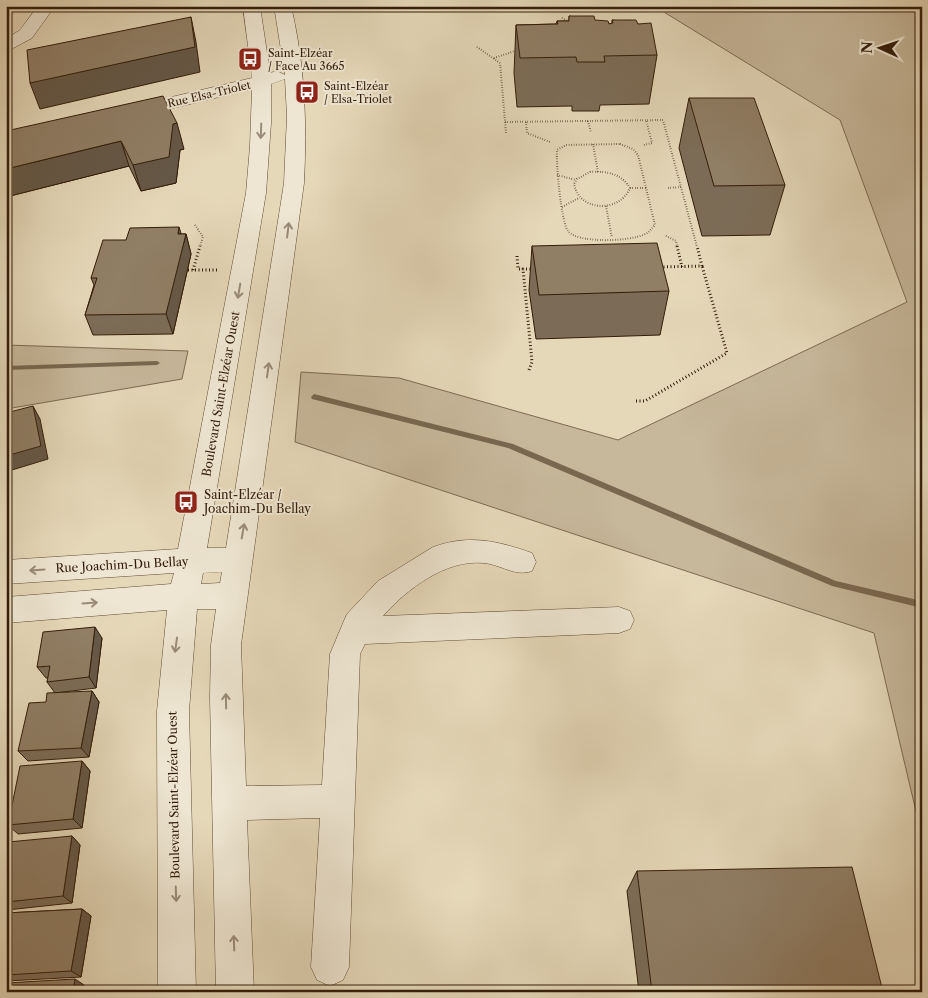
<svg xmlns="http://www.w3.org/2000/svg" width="928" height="998" font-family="'Libre Caslon Text',serif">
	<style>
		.green { fill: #c7b89b; stroke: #7d6a52 }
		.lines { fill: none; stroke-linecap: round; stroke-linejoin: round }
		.stream { fill: #796750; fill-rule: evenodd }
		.minor-casing { stroke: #604c36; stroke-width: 1 }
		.path-far1 { stroke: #331d0a; stroke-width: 2; stroke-dasharray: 0.5 2; stroke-linecap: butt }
		.path { stroke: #331d0a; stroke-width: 3; stroke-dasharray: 1 2.5; stroke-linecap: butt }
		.minor { fill: #eee6d2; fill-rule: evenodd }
		.wall { fill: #7c6c57; stroke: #331d0a }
		.shaded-wall { fill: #655847; stroke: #331d0a }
		.building { fill: #907e65; stroke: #331d0a }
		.oneway { stroke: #9a8c78 }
		.labels { text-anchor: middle; stroke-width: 4; stroke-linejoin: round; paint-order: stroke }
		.far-poi-label { font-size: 11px; fill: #331d0a; stroke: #eee6d2; text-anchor: start }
		.far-street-label { font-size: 11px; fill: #331d0a; stroke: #eee6d2 }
		.street-label { font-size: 12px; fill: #331d0a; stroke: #eee6d2 }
		.poi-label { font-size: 12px; fill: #331d0a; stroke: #eee6d2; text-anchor: start }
	</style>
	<rect width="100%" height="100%" fill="#e5d8b9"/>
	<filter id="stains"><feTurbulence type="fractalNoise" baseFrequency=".004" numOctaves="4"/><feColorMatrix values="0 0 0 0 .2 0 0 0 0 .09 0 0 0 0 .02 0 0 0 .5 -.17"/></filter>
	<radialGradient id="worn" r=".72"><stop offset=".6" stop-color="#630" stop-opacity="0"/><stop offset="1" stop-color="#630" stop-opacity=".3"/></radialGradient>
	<path class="green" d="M 654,6 L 922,6 L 922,837 L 874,633 L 295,442 L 301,372 L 399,378 L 618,440 L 907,302 L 840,120 Z
		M 6,345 L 188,351 L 182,379 L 6,409 Z"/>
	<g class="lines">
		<path class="stream" d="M 157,361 L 160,363 L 157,365 L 6,370 L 6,366 Z
			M 314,394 L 513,444 L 836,581 L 922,601 L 922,608 L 832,586 L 508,448 L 312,399 L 311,397 Z"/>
		<g class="minor-casing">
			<path id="minor" d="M 38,6 L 55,6 L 32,38 L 6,52 L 6,39 L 20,30 Z
				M 243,6 L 260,6 L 270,73 L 277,71 L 285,75 L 274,6 L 291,6 C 305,65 307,123 304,183 L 241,645 L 246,786 L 322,785 L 330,654 L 343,623 L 347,614 L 378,581 L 433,547 C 469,534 498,541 532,553 L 536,562 L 532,571 C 515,577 502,565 484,563 C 446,559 407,589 383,616 L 619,607 L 630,611 L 634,620 L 630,629 L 619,633 L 365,644 L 360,654 L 349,967 L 343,980 L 330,986 L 317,980 L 311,967 L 320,818 L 247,820 L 254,992 L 216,992 L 210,697 L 211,645 L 216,609 L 197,609 L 189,711 L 196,992 L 158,992 L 157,711 L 167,610 L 6,623 L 6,597 L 171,584 L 174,573 L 6,584 L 6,560 L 178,549 L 246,193 L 250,146 L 252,89 L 132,118 L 125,116 L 122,112 L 125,108 L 252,78 ZM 285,79 L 287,116 L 284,183 L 226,548 L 207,548 L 266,193 L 271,123 L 271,84 ZM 222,572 L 220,583 L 201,584 L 203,573 Z"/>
		</g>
		<path class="path-far1" d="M 562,18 L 569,22
			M 477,47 L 500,63 L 506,133
			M 494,58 L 518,50
			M 588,121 L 591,132
			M 505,122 L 663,120 L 697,247
			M 526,122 L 527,133 L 550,142
			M 593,144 L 598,172
			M 620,144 L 633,149 L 638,155 L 655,225 C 651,229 649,233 643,235 C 629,241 578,244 568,231 C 561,222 556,163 557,150 L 566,145 Z
			M 644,145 L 652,143 L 646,120
			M 590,172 C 606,171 621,173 630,188 C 620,213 579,212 574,184 L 577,179 Z
			M 557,175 L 576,180
			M 630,188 L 646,188
			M 668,188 L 681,187
			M 606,206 L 612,238
			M 562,207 L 579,198
			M 195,225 L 203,237 L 200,247
			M 666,236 L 676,241 L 677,247"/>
		<path class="path" d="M 677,246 L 682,267
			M 517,256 L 518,269 L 523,269
			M 660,267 L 702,266 L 697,246
			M 188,270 L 217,270
			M 193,270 L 200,246
			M 529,370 L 532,362 L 523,269 L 534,269
			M 636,401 L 645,401 L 727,353 L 702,266"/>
		<use href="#minor" class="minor"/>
	</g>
	<path class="wall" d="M 569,16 L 609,24 L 612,23 L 612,20 L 638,24 L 657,55 L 649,104 L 600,105 L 599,111 L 572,111 L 572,106 L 517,107 L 514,73 L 516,25 L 556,24 L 557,21 L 569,21 Z
		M 689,98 L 785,185 L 770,235 L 702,236 L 679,148 Z
		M 6,131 L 184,149 L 180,150 L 176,183 L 141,191 L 129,166 L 6,197 Z
		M 181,234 L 186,234 L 191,254 L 173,334 L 93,335 L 85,315 L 94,285 L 91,278 L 126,240 Z
		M 532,246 L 669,291 L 660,335 L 536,339 L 529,290 Z
		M 102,638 L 96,688 L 55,693 L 47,682 L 48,678 L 46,678 L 37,667 Z
		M 92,691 L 99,702 L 89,757 L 28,761 L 18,751 L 46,702 Z
		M 82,761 L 90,771 L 82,828 L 18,834 L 8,825 Z
		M 72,836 L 80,845 L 72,903 L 7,910 L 6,910 L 6,851 Z
		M 637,871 L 883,992 L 639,992 L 627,891 Z
		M 82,909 L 91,916 L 81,977 L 6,981 L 6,913 Z"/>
	<path class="shaded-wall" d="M 191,17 L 196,42 L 200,72 L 40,109 L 30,83 Z
		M 177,123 L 184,149 L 180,150 L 176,183 L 141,191 L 133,165 L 173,124 Z
		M 121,141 L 129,166 L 6,197 L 6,169 Z
		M 179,227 L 184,243 L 186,234 L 191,254 L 173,334 L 166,314 Z
		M 33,406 L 40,419 L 48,459 L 12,470 L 6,461 L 6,456 Z
		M 95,627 L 102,638 L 96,688 L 89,677 Z
		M 92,691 L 99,702 L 89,757 L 81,748 Z
		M 82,761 L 90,771 L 82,828 L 73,819 Z
		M 72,836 L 80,845 L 72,903 L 63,896 Z
		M 82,909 L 91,916 L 81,977 L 71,971 Z
		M 75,979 L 84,985 L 83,992 L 73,992 Z"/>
	<path class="building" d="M 569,16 L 594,16 L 595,20 L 608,21 L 609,24 L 613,23 L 612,20 L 636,20 L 638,24 L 651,23 L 657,55 L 604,56 L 605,62 L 577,62 L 576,57 L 520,58 L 516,25 L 558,24 L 557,21 L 569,21 Z
		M 191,17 L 195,47 L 30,83 L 27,50 Z
		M 163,96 L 177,123 L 173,124 L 169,157 L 133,165 L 121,141 L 6,169 L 6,131 Z
		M 689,98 L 754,98 L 785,185 L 714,186 Z
		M 179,227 L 178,234 L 186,234 L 166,314 L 85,315 L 97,278 L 91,278 L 103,240 L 126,240 L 130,228 Z
		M 657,243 L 669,291 L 539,295 L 532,246 Z
		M 33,406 L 41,446 L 6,456 L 6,413 Z
		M 95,627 L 89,677 L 47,682 L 50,666 L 37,667 L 43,632 Z
		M 92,691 L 81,748 L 18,751 L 29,703 L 46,702 L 47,693 Z
		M 82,761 L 73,819 L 8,825 L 20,766 Z
		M 72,836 L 63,896 L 6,902 L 6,851 L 8,842 Z
		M 852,867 L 883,992 L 652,992 L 637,871 Z
		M 82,909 L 71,971 L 6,975 L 6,913 Z
		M 75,979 L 73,992 L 6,992 L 6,983 Z"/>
	<defs><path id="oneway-shaft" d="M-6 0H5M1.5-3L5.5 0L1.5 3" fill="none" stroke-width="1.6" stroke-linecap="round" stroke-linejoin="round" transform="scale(1.25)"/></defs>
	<g class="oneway">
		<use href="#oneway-shaft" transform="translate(261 131) rotate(92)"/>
		<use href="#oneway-shaft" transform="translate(288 230) rotate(-83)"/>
		<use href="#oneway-shaft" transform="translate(239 291) rotate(100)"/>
		<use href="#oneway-shaft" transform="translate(268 370) rotate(-82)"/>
		<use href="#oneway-shaft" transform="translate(243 531) rotate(-80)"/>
		<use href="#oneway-shaft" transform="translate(37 570) rotate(176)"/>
		<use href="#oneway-shaft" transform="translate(90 603) rotate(-4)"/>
		<use href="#oneway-shaft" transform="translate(176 645) rotate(98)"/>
		<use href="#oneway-shaft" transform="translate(226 701) rotate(-91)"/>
		<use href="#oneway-shaft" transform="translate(176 894) rotate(88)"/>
		<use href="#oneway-shaft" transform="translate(234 943) rotate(-92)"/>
	</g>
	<defs>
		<g id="bus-square" transform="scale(1.25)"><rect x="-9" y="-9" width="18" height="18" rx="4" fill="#8f2418" stroke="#eee6d2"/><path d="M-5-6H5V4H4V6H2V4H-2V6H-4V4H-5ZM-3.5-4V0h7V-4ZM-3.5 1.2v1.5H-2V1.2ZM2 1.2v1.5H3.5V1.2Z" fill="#fff"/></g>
	</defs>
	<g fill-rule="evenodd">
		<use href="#bus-square" x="250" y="59"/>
		<use href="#bus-square" x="307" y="92"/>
		<use href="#bus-square" x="186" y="502"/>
	</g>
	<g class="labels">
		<g class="far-poi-label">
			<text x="268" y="57">Saint-Elzéar<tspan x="268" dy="13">/ Face Au 3665</tspan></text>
			<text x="324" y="90">Saint-Elzéar<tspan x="324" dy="13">/ Elsa-Triolet</tspan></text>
		</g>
		<g class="far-street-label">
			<text transform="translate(209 94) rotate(-13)" y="4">Rue Elsa-Triolet</text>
		</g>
		<g class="street-label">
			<text transform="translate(221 394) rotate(-80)" y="4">Boulevard Saint-Elzéar Ouest</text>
			<text transform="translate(122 565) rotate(-3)" y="4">Rue Joachim-Du Bellay</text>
			<text transform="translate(174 795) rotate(-91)" y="4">Boulevard Saint-Elzéar Ouest</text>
		</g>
		<g class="poi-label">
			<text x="204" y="499">Saint-Elzéar /<tspan x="204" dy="14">Joachim-Du Bellay</tspan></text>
		</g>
	</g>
	<rect width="928" height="998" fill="none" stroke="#e5d8b9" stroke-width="25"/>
	<rect x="8" y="8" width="913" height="983" fill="none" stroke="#331d0a" stroke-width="2.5"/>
	<rect x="12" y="12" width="903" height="973" fill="none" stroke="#331d0a"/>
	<g transform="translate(880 48) rotate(273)" stroke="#eee6d2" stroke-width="4" paint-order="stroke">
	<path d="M0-4L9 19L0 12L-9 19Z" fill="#331d0a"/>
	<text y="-8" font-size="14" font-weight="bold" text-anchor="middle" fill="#331d0a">N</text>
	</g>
	<rect width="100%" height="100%" filter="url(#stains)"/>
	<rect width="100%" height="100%" fill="url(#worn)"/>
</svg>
